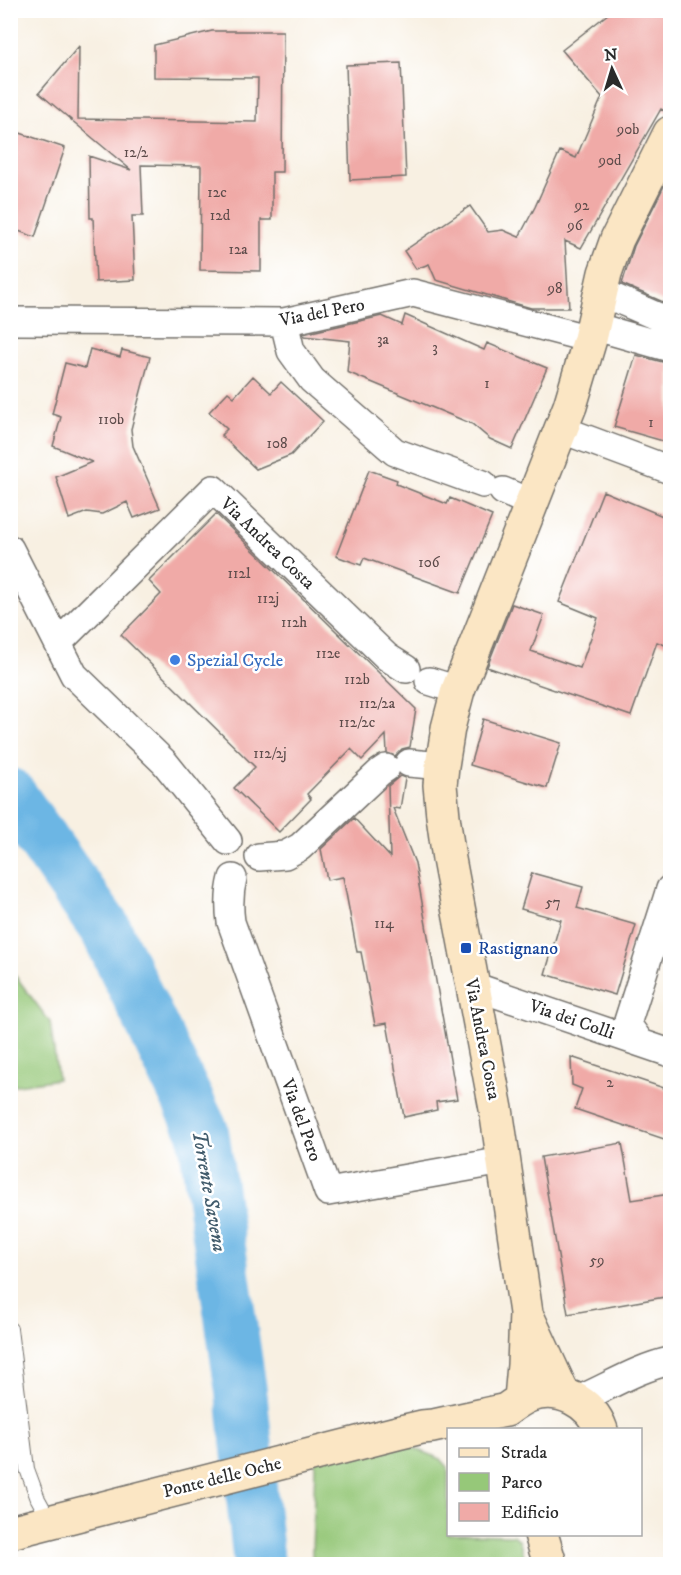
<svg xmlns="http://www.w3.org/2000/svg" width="681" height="1575" font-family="'IM FELL DW Pica',serif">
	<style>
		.green { fill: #96c879; stroke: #607a52; stroke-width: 1.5 }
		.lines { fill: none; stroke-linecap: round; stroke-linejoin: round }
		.river { stroke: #6cb6e4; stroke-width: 52 }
		.building { fill: #f0aaa7 }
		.lane-casing { stroke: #73706b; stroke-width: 16 }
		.street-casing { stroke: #73706b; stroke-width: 30 }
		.secondary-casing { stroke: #73706b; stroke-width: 36 }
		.lane { stroke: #fff; stroke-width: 14 }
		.street { stroke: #fff; stroke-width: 27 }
		.secondary { stroke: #fbe6c4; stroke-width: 33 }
		.shop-dot { fill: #3f7fe0; stroke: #fff; stroke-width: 2 }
		.transit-dot { fill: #1a4fb4; stroke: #fff; stroke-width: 2 }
		.labels { text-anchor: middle; stroke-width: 5; stroke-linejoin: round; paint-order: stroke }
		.number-label { font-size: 15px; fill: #5c4b4a }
		.street-label { font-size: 18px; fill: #2b2b2b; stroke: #fff }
		.shop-label { font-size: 18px; fill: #366cbe; stroke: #fff; text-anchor: start }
		.transit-label { font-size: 18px; fill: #164399; stroke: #fff; text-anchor: start }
		.water-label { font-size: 20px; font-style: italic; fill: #425c6c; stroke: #fff }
	</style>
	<rect width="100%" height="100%" fill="#fff"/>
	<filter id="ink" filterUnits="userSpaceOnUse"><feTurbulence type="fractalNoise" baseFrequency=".0167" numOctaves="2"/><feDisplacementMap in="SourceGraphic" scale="12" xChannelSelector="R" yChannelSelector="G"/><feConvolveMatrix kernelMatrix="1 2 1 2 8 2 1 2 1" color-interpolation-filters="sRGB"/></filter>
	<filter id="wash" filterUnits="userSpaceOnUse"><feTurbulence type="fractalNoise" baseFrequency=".008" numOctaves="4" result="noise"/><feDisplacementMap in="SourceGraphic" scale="24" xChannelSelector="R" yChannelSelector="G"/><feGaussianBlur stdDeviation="1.35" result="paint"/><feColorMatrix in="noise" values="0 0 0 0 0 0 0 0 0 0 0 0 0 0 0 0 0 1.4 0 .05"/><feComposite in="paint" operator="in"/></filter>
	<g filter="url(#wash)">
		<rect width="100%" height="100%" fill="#f8f0e2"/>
		<path class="green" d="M 11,970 L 50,1022 L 58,1079 L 11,1086 Z
			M 362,1427 L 441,1459 L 448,1467 L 448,1534 L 514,1535 L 519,1540 L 527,1564 L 313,1564 L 312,1553 L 316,1436 Z"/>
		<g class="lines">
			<path class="river" d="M 10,794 L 106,930 L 203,1132 L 241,1391 L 259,1564"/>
		</g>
		<g id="blocks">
			<path class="building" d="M 613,10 L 670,10 L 670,114 L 661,109 L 581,248 L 565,241 L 569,308 L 531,308 L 436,280 L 429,264 L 416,269 L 404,251 L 470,206 L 488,232 L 503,230 L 519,237 L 535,207 L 560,151 L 576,158 L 602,97 L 562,50 Z
				M 212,31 L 283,31 L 282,172 L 272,172 L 272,220 L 261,220 L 261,271 L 200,270 L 201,166 L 141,165 L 143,216 L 132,216 L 135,280 L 96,282 L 93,218 L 90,218 L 89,156 L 131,170 L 39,93 L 79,46 L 78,119 L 257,122 L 258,78 L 154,77 L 154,45 Z
				M 401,63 L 406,177 L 350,180 L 346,65 Z
				M 20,133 L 65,148 L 35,237 L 10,228 L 10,160 Z
				M 670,174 L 670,305 L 622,284 L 634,246 Z
				M 405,315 L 484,350 L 487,343 L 547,368 L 512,449 L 490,439 L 472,424 L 347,372 L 350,341 L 304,336 L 303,334 L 382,316 L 402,325 Z
				M 90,349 L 120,357 L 122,350 L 150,357 L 131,429 L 133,446 L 160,508 L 134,518 L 127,502 L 102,514 L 87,512 L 69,519 L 56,477 L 92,462 L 53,446 L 61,417 L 52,414 L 65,363 L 85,368 Z
				M 636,355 L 670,364 L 670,443 L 614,427 Z
				M 253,376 L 271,393 L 281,382 L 323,421 L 291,455 L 256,469 L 221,435 L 227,429 L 209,412 L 228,392 L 234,397 Z
				M 369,470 L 397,480 L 396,484 L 447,504 L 450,498 L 492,516 L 460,593 L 364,558 L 361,565 L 336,556 Z
				M 603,491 L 670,519 L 670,647 L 657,642 L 631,716 L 487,667 L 512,604 L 544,615 L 531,651 L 580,668 L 598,618 L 559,602 Z
				M 216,514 L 416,709 L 410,747 L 402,749 L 395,756 L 387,753 L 386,735 L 362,760 L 351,749 L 307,794 L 311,799 L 279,832 L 234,788 L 255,767 L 121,635 L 161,594 L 149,581 Z
				M 483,719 L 561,743 L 547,788 L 470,765 Z
				M 400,776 L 405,778 L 400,809 L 393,808 L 415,863 L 457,1099 L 436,1102 L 437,1110 L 404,1117 L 387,1023 L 375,1025 L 361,952 L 357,952 L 343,877 L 327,880 L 321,849 L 354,818 L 390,857 L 388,786 Z
				M 532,873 L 583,887 L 577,908 L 636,925 L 615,995 L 545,974 L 561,920 L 521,909 Z
				M 571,1057 L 670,1090 L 670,1141 L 575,1109 L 582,1089 L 572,1085 Z
				M 622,1143 L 632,1200 L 670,1194 L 670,1296 L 568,1314 L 541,1157 Z"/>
		</g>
	</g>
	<g filter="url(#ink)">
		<use href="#blocks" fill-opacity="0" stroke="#73706b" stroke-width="1.5"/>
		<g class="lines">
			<g class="lane-casing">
				<path id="lane" d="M 10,1329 L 27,1469 L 38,1499 L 50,1521"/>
			</g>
			<g class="street-casing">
				<path id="street" d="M 601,292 L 670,322
					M 10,321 L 284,322 L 413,293 L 590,339
					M 284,322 L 291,351 L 312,380 L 395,452 L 483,484
					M 593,326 L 670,348
					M 560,429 L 670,470
					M 503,491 L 531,503
					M 10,549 L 74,675 L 165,763 L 228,841
					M 58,643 L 213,489 L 387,657 L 406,669
					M 429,681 L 458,690
					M 409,763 L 442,766
					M 259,857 L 285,855 L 300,847 L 380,772 L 386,768
					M 233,878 C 229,893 229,907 231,922 L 328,1192 L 503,1161
					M 473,986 L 670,1053
					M 640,1042 L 627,1024 L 670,889
					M 578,1400 C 608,1387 638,1368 670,1361"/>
			</g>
			<g class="secondary-casing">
				<path id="secondary" d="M 529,1320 L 563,1394
					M 521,1399 L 524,1365 L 526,1313 L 496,1109 L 449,859 L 443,816 L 440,785 L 442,766 L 448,728 L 458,690 L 570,406 L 590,339 L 605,273 L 617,239 L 670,133
					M 506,1410 C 514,1404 522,1398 531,1395 C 559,1386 591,1401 601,1430
					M 10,1532 L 397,1433 L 422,1427 L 433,1426 L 506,1410
					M 541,1534 L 550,1564"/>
			</g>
			<use href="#lane" class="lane"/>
			<use href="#street" class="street"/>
			<use href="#secondary" class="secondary"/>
		</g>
	</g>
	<circle class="shop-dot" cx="175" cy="660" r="6"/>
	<rect class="transit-dot" x="460" y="942" width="12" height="12" rx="3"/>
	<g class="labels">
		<g class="number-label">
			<text x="628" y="134">90b</text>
			<text x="136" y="157">12/2</text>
			<text x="610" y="165">90d</text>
			<text x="217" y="197">12c</text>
			<text x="582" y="210">92</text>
			<text x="220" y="220">12d</text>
			<text x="575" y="230">96</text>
			<text x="238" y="254">12a</text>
			<text x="555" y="293">98</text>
			<text x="383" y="344">3a</text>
			<text x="435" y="352">3</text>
			<text x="487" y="388">1</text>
			<text x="111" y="424">110b</text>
			<text x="651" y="427">1</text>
			<text x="277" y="448">108</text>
			<text x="429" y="567">106</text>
			<text x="239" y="578">112l</text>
			<text x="268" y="603">112j</text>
			<text x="294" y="627">112h</text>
			<text x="328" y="658">112e</text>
			<text x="357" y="684">112b</text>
			<text x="377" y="708">112/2a</text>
			<text x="357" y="727">112/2c</text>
			<text x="270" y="758">112/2j</text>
			<text x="553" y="907">57</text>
			<text x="384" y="928">114</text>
			<text x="610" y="1087">2</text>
			<text x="597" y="1265">59</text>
		</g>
		<g class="street-label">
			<text transform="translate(322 312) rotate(-11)" y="6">Via del Pero</text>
			<text transform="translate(268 543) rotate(44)" y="6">Via Andrea Costa</text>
			<text transform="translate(572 1019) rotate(19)" y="6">Via dei Colli</text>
			<text transform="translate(483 1039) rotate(79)" y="6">Via Andrea Costa</text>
			<text transform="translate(302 1120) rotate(70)" y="6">Via del Pero</text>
			<text transform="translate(222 1477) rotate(-14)" y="6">Ponte delle Oche</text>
		</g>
		<g class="shop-label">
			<text x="187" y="666">Spezial Cycle</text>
		</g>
		<g class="transit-label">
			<text x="478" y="954">Rastignano</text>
		</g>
		<g class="water-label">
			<text transform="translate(210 1191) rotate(80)" y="7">Torrente Savena</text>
		</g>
	</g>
	<rect width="681" height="1575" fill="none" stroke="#fff" stroke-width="36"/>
	<rect x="447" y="1428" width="195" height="108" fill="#ffffff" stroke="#aaaaaa" stroke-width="1.5"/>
	<rect x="459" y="1448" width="30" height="9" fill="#fbe6c4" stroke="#aaaaaa" stroke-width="1.5"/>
	<text x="501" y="1458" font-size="18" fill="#2b2b2b">Strada</text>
	<rect x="459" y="1473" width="30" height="18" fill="#96c879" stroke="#aaaaaa" stroke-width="1.5"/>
	<text x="501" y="1488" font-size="18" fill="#2b2b2b">Parco</text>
	<rect x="459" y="1503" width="30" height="18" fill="#f0aaa7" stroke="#aaaaaa" stroke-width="1.5"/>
	<text x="501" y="1518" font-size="18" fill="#2b2b2b">Edificio</text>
	<g transform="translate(612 69) rotate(356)" stroke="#ffffff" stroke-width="4.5" paint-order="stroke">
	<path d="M0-4.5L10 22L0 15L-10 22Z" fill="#2b2b2b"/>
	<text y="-9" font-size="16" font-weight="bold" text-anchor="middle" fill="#2b2b2b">N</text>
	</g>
</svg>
